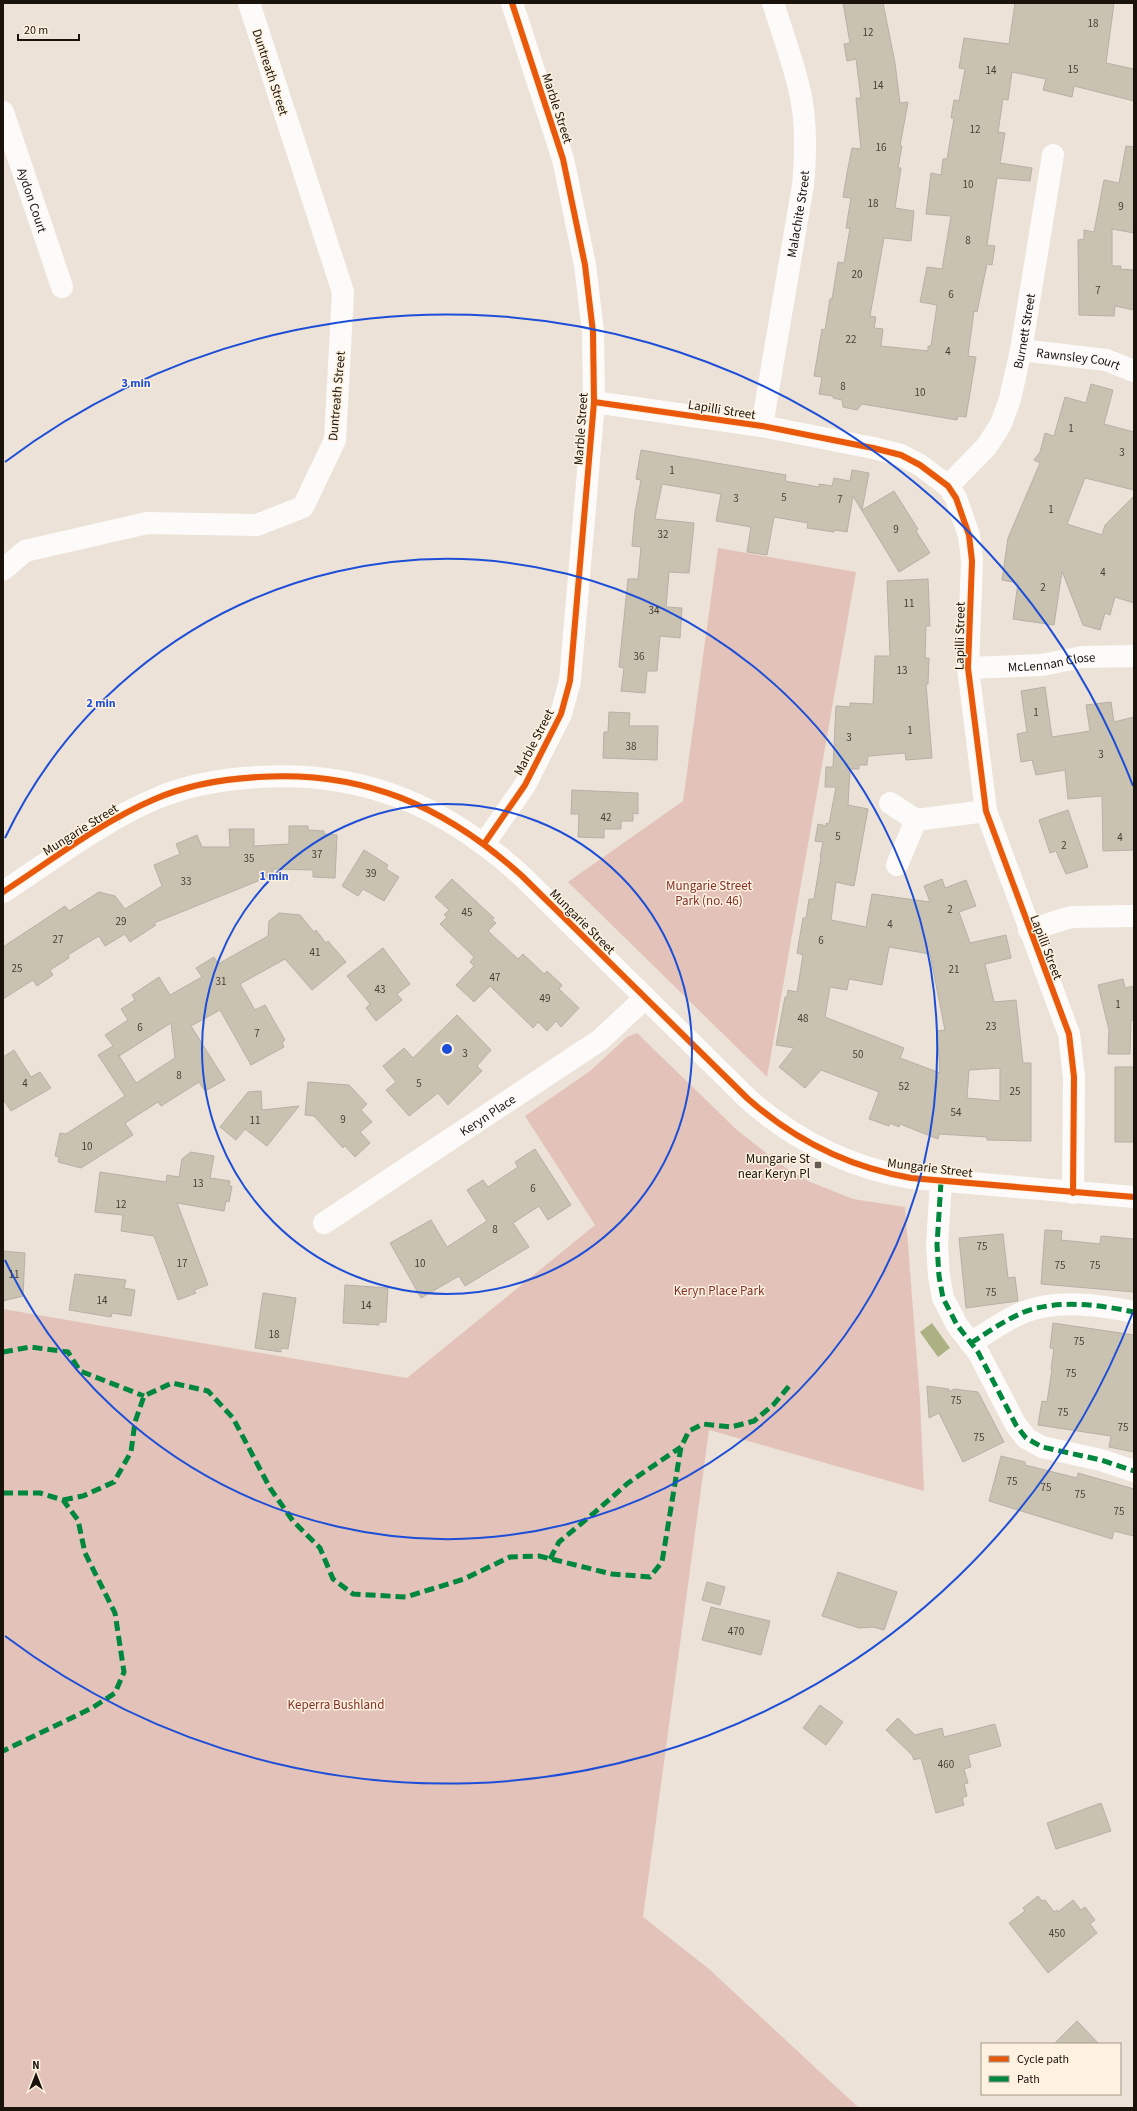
<svg xmlns="http://www.w3.org/2000/svg" width="1137" height="2111" font-family="'Source Sans 3',sans-serif">
	<style>
		.green { fill: #e3c3b9 }
		.water { fill: #acb184 }
		.building { fill: #cac2b1; stroke: #b6b0a7; fill-rule: evenodd }
		.lines { fill: none; stroke-linecap: round; stroke-linejoin: round }
		.minor { stroke: #fcfbf9; stroke-width: 22 }
		.tertiary { stroke: #fcfbf9; stroke-width: 22 }
		.quiet { stroke: #00873e; stroke-width: 5; stroke-dasharray: 10 5; stroke-linecap: butt }
		.cycleway-casing { stroke: #fef1e0; stroke-width: 8 }
		.cycleway { stroke: #e8590c; stroke-width: 6 }
		.ring { fill: none; stroke: #1d4ed8; stroke-width: 2 }
		.poi-dot { fill: #635b53; stroke: #fef1e0; stroke-width: 1.5 }
		.labels { text-anchor: middle; stroke-width: 3; stroke-linejoin: round; paint-order: stroke }
		.number-label { font-size: 11px; fill: #453f35 }
		.street-label { font-size: 13px; fill: #19130c; stroke: #fef1e0 }
		.park-label { font-size: 13px; fill: #803127; stroke: #fef1e0 }
		.poi-label { font-size: 13px; fill: #19130c; stroke: #fef1e0; text-anchor: end }
		.centre { fill: #1d4ed8; stroke: #fef1e0; stroke-width: 2 }
		.ring-label { font-size: 12px; text-anchor: middle; font-weight: bold; fill: #1d4ed8; stroke: #fef1e0; stroke-width: 3; stroke-linejoin: round; paint-order: stroke }
	</style>
	<rect width="100%" height="100%" fill="#ece2d7"/>
	<path class="green" d="M 718,548 L 856,572 L 767,1077 L 568,882 L 683,801 Z
		M 637,1033 L 737,1130 L 780,1164 L 808,1181 L 853,1199 L 905,1207 L 920,1399 L 924,1491 L 709,1430 L 643,1917 L 709,1969 L 859,2108 L 3,2108 L 3,1309 L 407,1378 L 595,1225 L 525,1116 L 590,1071 L 627,1037 Z"/>
	<path class="water" d="M 932,1323 L 950,1348 L 938,1357 L 920,1332 Z"/>
	<path class="building" d="M 843,3 L 883,3 L 895,63 L 900,103 L 908,102 L 900,146 L 902,146 L 898,168 L 901,168 L 895,208 L 914,211 L 911,241 L 884,238 L 870,316 L 876,317 L 874,328 L 883,329 L 881,346 L 928,351 L 928,346 L 931,346 L 937,305 L 920,302 L 927,267 L 942,269 L 951,216 L 926,214 L 931,173 L 941,175 L 943,159 L 947,159 L 954,118 L 951,118 L 954,100 L 959,101 L 965,69 L 959,68 L 964,38 L 1009,44 L 1015,3 L 1114,3 L 1106,63 L 1134,69 L 1134,101 L 1074,86 L 1072,97 L 1043,90 L 1046,79 L 1012,72 L 1008,100 L 1003,99 L 998,132 L 1005,133 L 1000,163 L 1032,168 L 1030,181 L 997,178 L 987,245 L 995,246 L 992,265 L 987,264 L 977,312 L 974,311 L 968,356 L 976,357 L 966,417 L 958,416 L 957,420 L 862,404 L 857,410 L 843,407 L 842,400 L 833,398 L 833,396 L 819,394 L 822,377 L 814,376 L 822,329 L 825,330 L 830,299 L 832,299 L 838,262 L 844,263 L 850,228 L 846,228 L 851,198 L 843,197 L 847,173 L 852,148 L 861,149 L 856,98 L 861,98 L 856,59 L 847,61 L 844,44 L 850,43 Z
		M 1126,146 L 1134,147 L 1134,233 L 1112,229 L 1112,266 L 1121,266 L 1120,269 L 1134,270 L 1134,310 L 1115,306 L 1114,316 L 1079,315 L 1078,240 L 1084,239 L 1084,230 L 1094,232 L 1104,180 L 1119,183 Z
		M 1091,384 L 1113,390 L 1104,424 L 1134,432 L 1134,490 L 1085,478 L 1067,524 L 1102,535 L 1105,525 L 1134,496 L 1134,603 L 1115,597 L 1110,615 L 1105,613 L 1100,630 L 1083,625 L 1062,571 L 1054,625 L 1013,619 L 1018,583 L 1002,580 L 1008,538 L 1040,463 L 1034,460 L 1040,452 L 1045,433 L 1054,436 L 1065,397 L 1086,403 Z
		M 641,450 L 786,475 L 785,481 L 819,487 L 819,484 L 832,486 L 834,478 L 850,481 L 852,470 L 869,473 L 862,510 L 894,491 L 918,529 L 916,531 L 930,553 L 899,572 L 853,496 L 847,532 L 835,530 L 834,532 L 807,528 L 808,523 L 774,517 L 767,555 L 747,552 L 751,527 L 716,521 L 721,494 L 662,484 L 655,519 L 694,523 L 689,573 L 669,572 L 666,607 L 682,608 L 680,638 L 660,636 L 657,671 L 647,671 L 645,693 L 621,691 L 624,668 L 619,667 L 628,579 L 638,579 L 641,547 L 632,546 L 635,512 L 641,480 L 636,479 Z
		M 928,579 L 930,626 L 926,626 L 925,658 L 929,658 L 928,684 L 926,684 L 932,758 L 906,760 L 905,753 L 868,756 L 867,765 L 859,765 L 859,769 L 850,769 L 848,805 L 868,809 L 854,886 L 836,882 L 831,920 L 866,927 L 872,894 L 930,902 L 924,886 L 942,879 L 945,888 L 966,880 L 976,906 L 959,912 L 970,943 L 1006,935 L 1011,958 L 985,964 L 994,1002 L 1016,1000 L 1023,1063 L 1031,1063 L 1031,1141 L 987,1140 L 987,1137 L 939,1134 L 938,1139 L 900,1124 L 899,1127 L 890,1123 L 889,1126 L 869,1119 L 879,1092 L 821,1070 L 805,1088 L 779,1067 L 794,1048 L 776,1045 L 785,997 L 787,997 L 788,990 L 797,992 L 803,955 L 797,953 L 803,918 L 806,918 L 809,899 L 814,899 L 821,857 L 820,857 L 823,842 L 815,841 L 818,824 L 826,826 L 826,823 L 829,824 L 836,787 L 825,787 L 826,767 L 833,767 L 836,706 L 850,707 L 850,703 L 873,704 L 875,656 L 890,656 L 887,581 ZM 889,947 L 930,954 L 945,1030 L 937,1031 L 940,1073 L 900,1058 L 904,1048 L 825,1017 L 830,987 L 847,990 L 849,979 L 882,985 ZM 1000,1068 L 1000,1101 L 967,1098 L 969,1070 Z
		M 1045,687 L 1052,737 L 1090,731 L 1086,705 L 1111,702 L 1114,722 L 1134,717 L 1134,850 L 1103,851 L 1102,796 L 1068,799 L 1065,770 L 1036,775 L 1032,760 L 1021,762 L 1017,734 L 1027,732 L 1021,691 Z
		M 609,712 L 630,713 L 629,726 L 658,726 L 657,760 L 603,758 L 604,732 L 608,732 Z
		M 572,790 L 638,793 L 638,814 L 633,813 L 633,821 L 621,821 L 621,829 L 604,829 L 604,838 L 578,837 L 579,814 L 571,814 Z
		M 1068,810 L 1088,867 L 1066,874 L 1056,851 L 1050,853 L 1039,820 Z
		M 289,826 L 308,826 L 308,830 L 324,831 L 324,834 L 337,835 L 335,878 L 313,877 L 313,870 L 273,869 L 273,875 L 267,875 L 268,877 L 154,923 L 156,925 L 130,942 L 125,934 L 105,946 L 99,936 L 68,955 L 69,958 L 50,970 L 53,975 L 37,986 L 33,980 L 3,999 L 3,947 L 65,906 L 69,911 L 99,892 L 115,896 L 125,909 L 162,886 L 154,865 L 180,854 L 176,844 L 197,835 L 202,847 L 230,847 L 229,829 L 254,829 L 254,846 L 289,844 Z
		M 364,850 L 388,865 L 386,869 L 399,877 L 384,901 L 363,889 L 358,896 L 342,886 Z
		M 452,879 L 494,918 L 492,920 L 496,923 L 488,931 L 518,959 L 523,954 L 544,974 L 547,971 L 562,985 L 559,989 L 579,1008 L 561,1027 L 556,1021 L 547,1031 L 538,1022 L 533,1028 L 490,986 L 474,1002 L 456,985 L 474,966 L 470,962 L 474,957 L 440,924 L 447,917 L 444,915 L 449,910 L 435,897 Z
		M 279,913 L 300,915 L 314,932 L 316,930 L 326,943 L 328,941 L 346,962 L 312,990 L 285,959 L 240,984 L 255,1010 L 265,1005 L 285,1040 L 282,1042 L 284,1047 L 251,1065 L 220,1010 L 191,1026 L 225,1080 L 205,1091 L 199,1082 L 161,1106 L 158,1102 L 125,1123 L 133,1135 L 81,1168 L 58,1162 L 59,1157 L 55,1156 L 60,1133 L 66,1134 L 125,1096 L 98,1055 L 113,1046 L 105,1035 L 128,1020 L 121,1009 L 135,1000 L 132,995 L 159,977 L 170,995 L 202,977 L 196,968 L 214,957 L 218,964 L 268,936 L 269,921 ZM 171,1023 L 175,1058 L 136,1083 L 118,1054 L 119,1056 Z
		M 383,948 L 410,984 L 397,994 L 402,1000 L 376,1021 L 366,1008 L 370,1004 L 347,976 Z
		M 1123,979 L 1125,988 L 1134,986 L 1134,1020 L 1131,1020 L 1130,1054 L 1108,1054 L 1109,1030 L 1098,985 Z
		M 457,1015 L 491,1050 L 477,1066 L 482,1071 L 448,1105 L 438,1093 L 409,1116 L 386,1090 L 396,1082 L 383,1066 L 404,1048 L 413,1058 Z
		M 14,1050 L 31,1077 L 40,1072 L 51,1088 L 11,1111 L 3,1099 L 3,1057 Z
		M 1115,1067 L 1134,1067 L 1134,1142 L 1115,1142 Z
		M 308,1082 L 349,1085 L 367,1104 L 361,1110 L 372,1122 L 360,1132 L 370,1143 L 355,1157 L 345,1146 L 343,1148 L 314,1116 L 305,1115 Z
		M 261,1091 L 262,1110 L 299,1106 L 267,1146 L 245,1129 L 236,1140 L 220,1127 L 248,1092 Z
		M 535,1149 L 571,1205 L 548,1220 L 539,1206 L 513,1223 L 529,1247 L 465,1286 L 459,1276 L 421,1298 L 390,1243 L 431,1220 L 447,1247 L 487,1221 L 467,1190 L 483,1180 L 488,1187 L 518,1167 L 515,1162 Z
		M 191,1152 L 214,1156 L 210,1178 L 230,1181 L 229,1186 L 232,1186 L 229,1202 L 226,1201 L 224,1211 L 177,1203 L 208,1285 L 194,1290 L 196,1293 L 178,1300 L 154,1236 L 121,1231 L 123,1215 L 95,1212 L 100,1172 L 166,1182 L 167,1175 L 179,1177 L 182,1159 Z
		M 1045,1230 L 1062,1231 L 1061,1240 L 1100,1244 L 1101,1236 L 1134,1239 L 1134,1292 L 1041,1284 Z
		M 1003,1234 L 1008,1278 L 1015,1277 L 1018,1301 L 966,1308 L 959,1238 Z
		M 3,1251 L 25,1253 L 23,1296 L 3,1301 Z
		M 75,1274 L 126,1280 L 124,1288 L 135,1290 L 131,1316 L 112,1313 L 111,1317 L 69,1310 Z
		M 345,1285 L 388,1288 L 386,1322 L 379,1322 L 379,1325 L 343,1323 Z
		M 263,1293 L 296,1298 L 288,1349 L 281,1348 L 281,1352 L 255,1348 Z
		M 1053,1323 L 1134,1335 L 1134,1452 L 1109,1447 L 1111,1436 L 1038,1425 L 1042,1401 L 1047,1402 L 1052,1369 L 1051,1369 L 1054,1349 L 1050,1348 Z
		M 927,1386 L 949,1389 L 949,1392 L 954,1389 L 978,1392 L 1004,1442 L 963,1462 L 939,1413 L 929,1418 Z
		M 1001,1456 L 1025,1462 L 1025,1465 L 1077,1478 L 1078,1473 L 1134,1489 L 1134,1536 L 1114,1531 L 1112,1539 L 989,1501 Z
		M 838,1572 L 897,1592 L 884,1630 L 873,1627 L 859,1628 L 822,1616 Z
		M 707,1582 L 725,1587 L 720,1605 L 702,1600 Z
		M 711,1607 L 770,1621 L 761,1655 L 702,1640 Z
		M 820,1705 L 843,1722 L 826,1745 L 803,1728 Z
		M 898,1718 L 915,1735 L 942,1728 L 944,1737 L 995,1724 L 1001,1746 L 968,1755 L 971,1767 L 964,1769 L 968,1783 L 964,1784 L 967,1796 L 962,1798 L 964,1805 L 936,1813 L 921,1758 L 914,1760 L 912,1755 L 886,1730 Z
		M 1101,1803 L 1111,1831 L 1056,1849 L 1047,1823 Z
		M 1038,1896 L 1042,1901 L 1045,1900 L 1054,1912 L 1057,1910 L 1058,1912 L 1073,1900 L 1081,1910 L 1085,1907 L 1095,1920 L 1090,1924 L 1097,1933 L 1048,1973 L 1009,1923 L 1025,1911 L 1023,1908 Z
		M 1077,2021 L 1099,2044 L 1054,2044 Z"/>
	<g class="lines">
		<g class="minor">
			<path id="s1" d="M 3,112 L 62,287"/>
			<path id="s2" d="M 1021,350 L 1106,360 L 1134,371"/>
			<path d="M 594,402 L 762,426 L 873,448 L 901,455 L 920,465 L 948,486 L 956,498 L 969,535 L 972,561 L 968,668 L 986,811 L 1069,1034 L 1074,1077 L 1073,1193"/>
			<path id="s3" d="M 762,426 L 803,185 C 806,153 807,119 799,88 C 792,59 782,31 773,3"/>
			<path id="s4" d="M 948,486 L 987,446 L 1001,424 L 1010,399 L 1021,350 L 1053,155"/>
			<path d="M 3,570 L 25,551 L 147,523 L 257,525 L 303,507 L 335,440 L 343,292 L 249,3"/>
			<path id="s5" d="M 968,668 L 1042,665 L 1082,657 L 1134,656"/>
			<path d="M 890,803 L 916,820 L 986,811"/>
			<path d="M 484,844 L 525,785 L 561,714 L 570,681 L 594,402 L 593,332 L 585,265 L 563,159 L 512,3"/>
			<path d="M 897,865 L 916,820"/>
			<path d="M 1029,930 L 1071,917 L 1134,916"/>
			<path d="M 941,1182 L 937,1245 L 939,1276 L 943,1298 L 957,1325 L 978,1352 L 1016,1425 L 1026,1438 L 1042,1447 L 1101,1460 L 1134,1471"/>
			<path id="s6" d="M 324,1223 L 600,1040 L 645,998"/>
			<path d="M 971,1343 C 988,1332 1005,1320 1024,1312 C 1058,1299 1100,1305 1134,1312"/>
		</g>
		<path class="tertiary" d="M 3,892 C 52,860 101,822 155,799 C 187,785 224,779 258,777 C 363,770 445,806 522,876 L 747,1098 C 794,1140 848,1167 911,1178 L 1134,1197"/>
		<path class="quiet" d="M 941,1182 L 937,1245 L 939,1276 L 943,1298 L 957,1325 L 978,1352 L 1016,1425 L 1026,1438 L 1042,1447 L 1101,1460 L 1134,1471
			M 971,1343 C 988,1332 1005,1320 1024,1312 C 1058,1299 1100,1305 1134,1312
			M 3,1352 L 30,1347 L 68,1352 L 80,1371 L 144,1396
			M 3,1493 L 40,1493 L 63,1500 L 78,1520 L 85,1553 L 115,1613 L 124,1672 L 115,1693 L 92,1708 L 3,1751
			M 63,1500 L 83,1496 L 114,1482 L 131,1452 L 135,1422 L 144,1396 L 172,1383 L 208,1391 L 233,1418 L 270,1488 L 293,1521 L 320,1548 L 333,1579 L 353,1594 L 406,1597 L 464,1579 L 510,1557 L 539,1556 L 612,1574 L 650,1577 L 662,1562 L 681,1447 L 689,1431 L 703,1424 L 731,1427 L 754,1421 L 774,1404 L 790,1385
			M 550,1559 L 559,1542 L 594,1513 L 628,1483 L 681,1447"/>
		<g class="cycleway-casing">
			<path id="cycleway" d="M 594,402 L 762,426 L 873,448 L 901,455 L 920,465 L 948,486 L 956,498 L 969,535 L 972,561 L 968,668 L 986,811 L 1069,1034 L 1074,1077 L 1073,1193
				M 484,844 L 525,785 L 561,714 L 570,681 L 594,402 L 593,332 L 585,265 L 563,159 L 512,3
				M 3,892 C 52,860 101,822 155,799 C 187,785 224,779 258,777 C 363,770 445,806 522,876 L 747,1098 C 794,1140 848,1167 911,1178 L 1134,1197"/>
		</g>
		<use href="#cycleway" class="cycleway"/>
	</g>
	<g class="ring">
		<circle cx="447" cy="1049" r="245"/>
		<path d="M5 838A490 490 0 1 1 5 1260"/>
		<path d="M1133 1312A735 735 0 0 1 5 1636M5 462A735 735 0 0 1 1133 786"/>
	</g>
	<rect class="poi-dot" x="814" y="1161" width="8" height="8" rx="2"/>
	<g class="labels">
		<g class="number-label">
			<text x="1093" y="27">18</text>
			<text x="868" y="36">12</text>
			<text x="1073" y="73">15</text>
			<text x="991" y="74">14</text>
			<text x="878" y="89">14</text>
			<text x="975" y="133">12</text>
			<text x="881" y="151">16</text>
			<text x="968" y="188">10</text>
			<text x="873" y="207">18</text>
			<text x="1121" y="210">9</text>
			<text x="968" y="244">8</text>
			<text x="857" y="278">20</text>
			<text x="1098" y="294">7</text>
			<text x="951" y="298">6</text>
			<text x="851" y="343">22</text>
			<text x="948" y="355">4</text>
			<text x="843" y="390">8</text>
			<text x="920" y="396">10</text>
			<text x="1071" y="432">1</text>
			<text x="1122" y="456">3</text>
			<text x="672" y="474">1</text>
			<text x="784" y="501">5</text>
			<text x="736" y="502">3</text>
			<text x="840" y="503">7</text>
			<text x="1051" y="513">1</text>
			<text x="896" y="533">9</text>
			<text x="663" y="538">32</text>
			<text x="1103" y="576">4</text>
			<text x="1043" y="591">2</text>
			<text x="909" y="607">11</text>
			<text x="654" y="614">34</text>
			<text x="639" y="660">36</text>
			<text x="902" y="674">13</text>
			<text x="1036" y="716">1</text>
			<text x="910" y="734">1</text>
			<text x="849" y="741">3</text>
			<text x="631" y="750">38</text>
			<text x="1101" y="758">3</text>
			<text x="606" y="821">42</text>
			<text x="838" y="840">5</text>
			<text x="1120" y="841">4</text>
			<text x="1064" y="849">2</text>
			<text x="317" y="858">37</text>
			<text x="249" y="862">35</text>
			<text x="371" y="877">39</text>
			<text x="186" y="885">33</text>
			<text x="950" y="913">2</text>
			<text x="467" y="916">45</text>
			<text x="121" y="925">29</text>
			<text x="890" y="928">4</text>
			<text x="58" y="943">27</text>
			<text x="821" y="944">6</text>
			<text x="315" y="956">41</text>
			<text x="17" y="972">25</text>
			<text x="954" y="973">21</text>
			<text x="495" y="981">47</text>
			<text x="221" y="985">31</text>
			<text x="380" y="993">43</text>
			<text x="545" y="1002">49</text>
			<text x="1118" y="1008">1</text>
			<text x="803" y="1022">48</text>
			<text x="991" y="1030">23</text>
			<text x="140" y="1031">6</text>
			<text x="257" y="1037">7</text>
			<text x="465" y="1057">3</text>
			<text x="858" y="1058">50</text>
			<text x="179" y="1079">8</text>
			<text x="25" y="1087">4</text>
			<text x="419" y="1087">5</text>
			<text x="904" y="1090">52</text>
			<text x="1015" y="1095">25</text>
			<text x="956" y="1116">54</text>
			<text x="343" y="1123">9</text>
			<text x="255" y="1124">11</text>
			<text x="87" y="1150">10</text>
			<text x="198" y="1187">13</text>
			<text x="533" y="1192">6</text>
			<text x="121" y="1208">12</text>
			<text x="495" y="1233">8</text>
			<text x="982" y="1250">75</text>
			<text x="182" y="1267">17</text>
			<text x="420" y="1267">10</text>
			<text x="1060" y="1269">75</text>
			<text x="1095" y="1269">75</text>
			<text x="14" y="1278">11</text>
			<text x="991" y="1296">75</text>
			<text x="102" y="1304">14</text>
			<text x="366" y="1309">14</text>
			<text x="274" y="1338">18</text>
			<text x="1079" y="1345">75</text>
			<text x="1071" y="1377">75</text>
			<text x="956" y="1404">75</text>
			<text x="1063" y="1416">75</text>
			<text x="1123" y="1431">75</text>
			<text x="979" y="1441">75</text>
			<text x="1012" y="1485">75</text>
			<text x="1046" y="1491">75</text>
			<text x="1080" y="1498">75</text>
			<text x="1119" y="1515">75</text>
			<text x="736" y="1635">470</text>
			<text x="946" y="1768">460</text>
			<text x="1057" y="1937">450</text>
		</g>
		<g class="street-label">
			<text transform="translate(271 72) rotate(72)" y="5">Duntreath Street</text>
			<text transform="translate(558 108) rotate(72)" y="5">Marble Street</text>
			<text dy="5" stroke="none"><textPath href="#s1" startOffset="93">Aydon Court</textPath></text>
			<text dy="5" stroke="none"><textPath href="#s3" startOffset="215">Malachite Street</textPath></text>
			<text dy="5" stroke="none"><textPath href="#s4" startOffset="178">Burnett Street</textPath></text>
			<text dy="5" stroke="none"><textPath href="#s2" startOffset="58">Rawnsley Court</textPath></text>
			<text transform="translate(336 396) rotate(-85)" y="5">Duntreath Street</text>
			<text transform="translate(722 409) rotate(9)" y="5">Lapilli Street</text>
			<text transform="translate(580 429) rotate(-86)" y="5">Marble Street</text>
			<text transform="translate(959 636) rotate(-89)" y="5">Lapilli Street</text>
			<text dy="5" stroke="none"><textPath href="#s5" startOffset="84">McLennan Close</textPath></text>
			<text transform="translate(533 742) rotate(-63)" y="5">Marble Street</text>
			<text transform="translate(80 829) rotate(-32)" y="5">Mungarie Street</text>
			<text transform="translate(583 921) rotate(45)" y="5">Mungarie Street</text>
			<text transform="translate(1047 947) rotate(69)" y="5">Lapilli Street</text>
			<text dy="5" stroke="none"><textPath href="#s6" startOffset="196">Keryn Place</textPath></text>
			<text transform="translate(930 1167) rotate(7)" y="5">Mungarie Street</text>
		</g>
		<g class="park-label">
			<text x="709" y="890">Mungarie Street<tspan x="709" dy="15">Park (no. 46)</tspan></text>
			<text x="719" y="1295">Keryn Place Park</text>
			<text x="336" y="1709">Keperra Bushland</text>
		</g>
		<g class="poi-label">
			<text x="810" y="1163">Mungarie St<tspan x="810" dy="15">near Keryn Pl</tspan></text>
		</g>
	</g>
	<circle cx="447" cy="1049" r="6" class="centre"/>
	<g class="ring-label">
		<text x="136" y="387">3 min</text>
		<text x="101" y="707">2 min</text>
		<text x="274" y="880">1 min</text>
	</g>
	<rect width="1137" height="2111" fill="none" stroke="#19130c" stroke-width="8"/>
	<rect x="981" y="2043" width="140" height="52" fill="#fef1e0" stroke="#a2988b"/>
	<rect x="989" y="2056" width="20" height="6" fill="#e8590c" stroke="#a2988b"/>
	<text x="1017" y="2063" font-size="12" fill="#19130c">Cycle path</text>
	<rect x="989" y="2076" width="20" height="6" fill="#00873e" stroke="#a2988b"/>
	<text x="1017" y="2083" font-size="12" fill="#19130c">Path</text>
	<g transform="translate(36 2075)" stroke="#fef1e0" stroke-width="3" paint-order="stroke">
	<path d="M0-3L7 15L0 10L-7 15Z" fill="#19130c"/>
	<text y="-6" font-size="11" font-weight="bold" text-anchor="middle" fill="#19130c">N</text>
	</g>
	<path d="M18 34v6h61v-6" fill="none" stroke="#19130c" stroke-width="2"/>
	<text x="24" y="34" font-size="12" fill="#19130c" stroke="#fef1e0" stroke-width="3" paint-order="stroke">20 m</text>
</svg>
